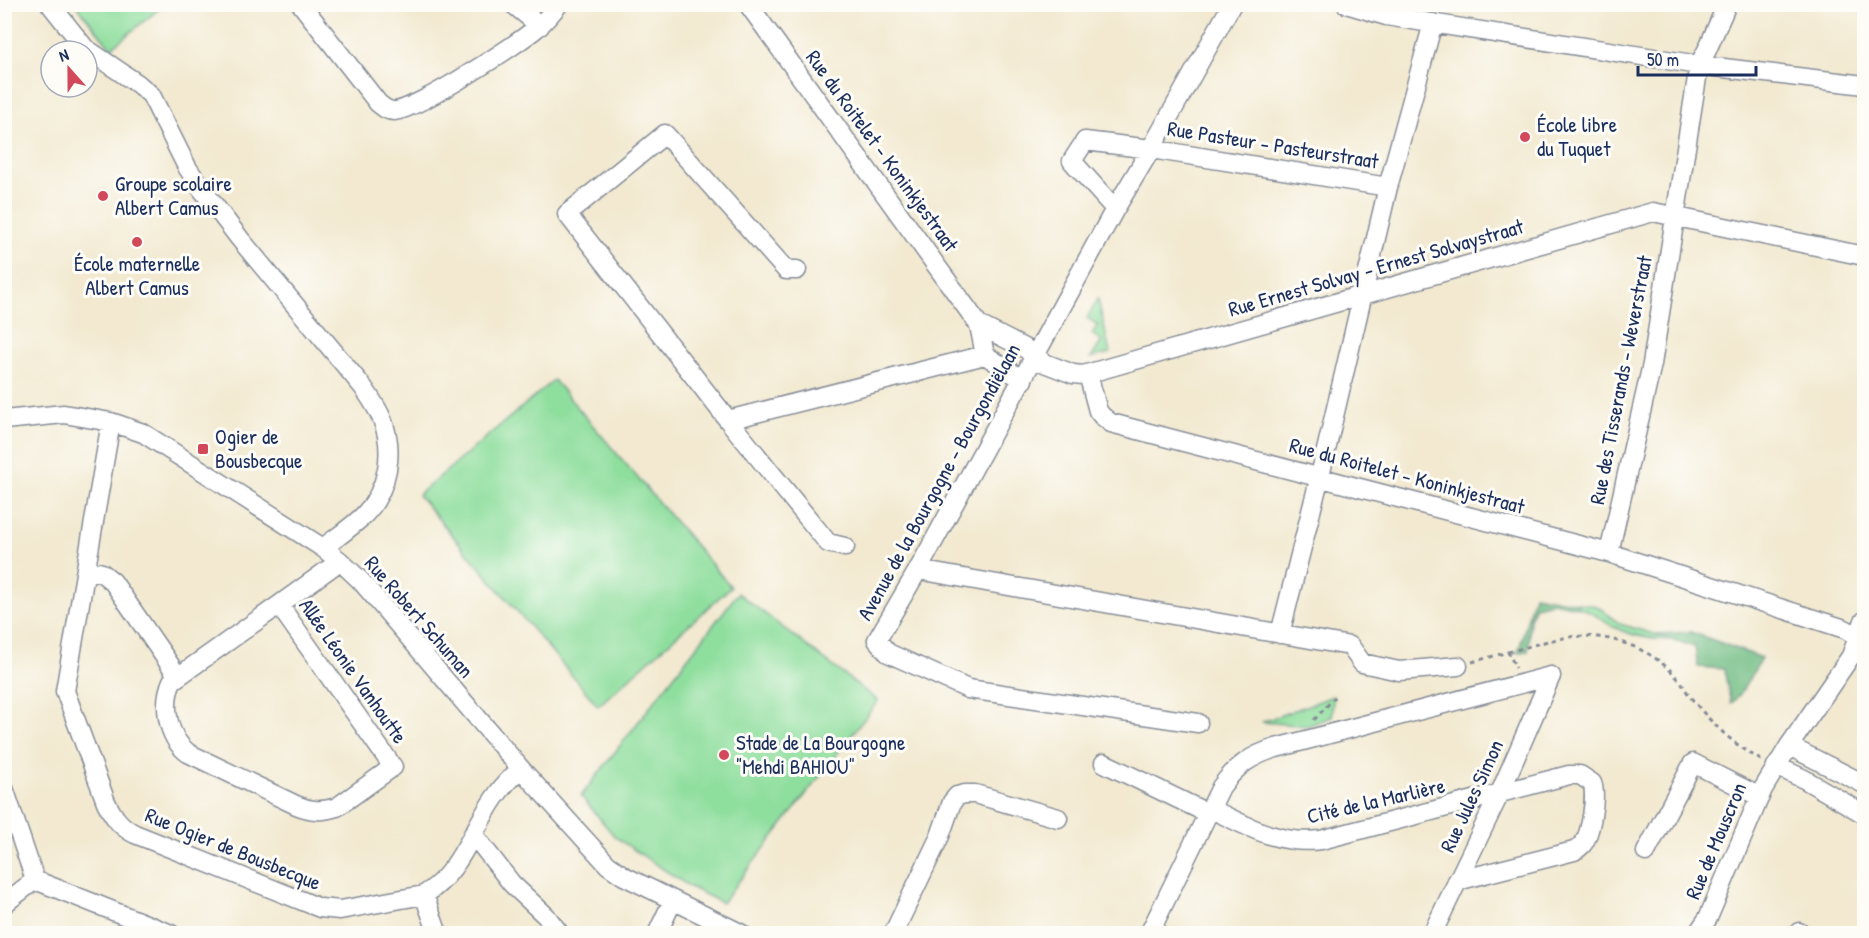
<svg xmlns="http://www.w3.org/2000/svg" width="1869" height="938" font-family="'Patrick Hand',sans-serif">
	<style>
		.green { fill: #8ede9d; stroke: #54867e; stroke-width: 1.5 }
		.forest { fill: #72bd84; stroke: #467671; stroke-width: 1.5 }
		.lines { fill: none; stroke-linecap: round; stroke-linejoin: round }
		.minor-casing { stroke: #868c97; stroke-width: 21 }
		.path { stroke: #868c97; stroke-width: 3; stroke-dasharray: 4.5 4.5; stroke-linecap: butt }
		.minor { stroke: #fff; stroke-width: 18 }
		.poi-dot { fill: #d1495b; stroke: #fdfcf7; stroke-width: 2 }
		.labels { text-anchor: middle; stroke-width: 6; stroke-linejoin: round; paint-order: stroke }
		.poi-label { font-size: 21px; fill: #1b2f5e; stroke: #fdfcf7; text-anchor: start }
		.street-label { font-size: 21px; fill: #1b2f5e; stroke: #fdfcf7 }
	</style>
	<rect width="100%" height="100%" fill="#fdfcf7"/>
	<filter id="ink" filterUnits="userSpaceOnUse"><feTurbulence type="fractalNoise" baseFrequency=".0167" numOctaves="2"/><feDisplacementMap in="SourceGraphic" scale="12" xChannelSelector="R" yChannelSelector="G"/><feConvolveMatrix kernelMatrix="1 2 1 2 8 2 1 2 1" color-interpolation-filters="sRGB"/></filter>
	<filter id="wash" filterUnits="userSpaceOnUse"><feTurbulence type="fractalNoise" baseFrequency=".008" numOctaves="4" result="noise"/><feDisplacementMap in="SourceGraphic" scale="24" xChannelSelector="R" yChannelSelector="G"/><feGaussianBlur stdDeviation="1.35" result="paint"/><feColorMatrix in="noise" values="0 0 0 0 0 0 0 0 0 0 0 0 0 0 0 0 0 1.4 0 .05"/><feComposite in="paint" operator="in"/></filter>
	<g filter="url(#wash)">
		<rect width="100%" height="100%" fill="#f2e9d0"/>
		<path class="green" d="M 76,5 L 164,5 L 111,48 Z
			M 1098,299 L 1110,353 L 1091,358 L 1102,341 L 1092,334 L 1098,325 L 1087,318 Z
			M 554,380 L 731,587 L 598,706 L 418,495 Z
			M 738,593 L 878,701 L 722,903 L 690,887 L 615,837 L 581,796 Z
			M 1578,603 L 1597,606 L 1620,624 L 1675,640 C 1655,640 1633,637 1614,627 C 1600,620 1594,611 1577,607 Z
			M 1333,696 L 1332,717 L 1307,726 L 1262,722 Z"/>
		<path class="forest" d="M 1534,595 L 1578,603 L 1577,607 L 1552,602 L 1535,606 L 1530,619 L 1528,651 L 1518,653 Z
			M 1691,632 L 1762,658 L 1740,694 L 1731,704 L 1724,669 L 1698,667 L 1695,647 L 1656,634 Z"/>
	</g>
	<g filter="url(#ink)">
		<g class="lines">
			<g class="minor-casing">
				<path id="minor" d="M 50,4 L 85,48 L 138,84 L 151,95 L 187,167 L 201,188 L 240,239 L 363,387 C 370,397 377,407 382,419 C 395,451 388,491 364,515 C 352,527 337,537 323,548
					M 301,4 L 378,103 C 383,107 387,111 394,111 C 415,111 522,42 540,25 C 547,19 553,11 559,4
					M 513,4 L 540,26
					M 748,4 L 979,325 L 985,355 L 1023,380
					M 1346,4 L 1386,16 L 1699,65 L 1864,85
					M 1115,209 L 1072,161 L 1085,141 L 1151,149 L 1388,187
					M 797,270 L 786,270 L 665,134 L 567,214 L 728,420 L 985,355
					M 979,325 L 1028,350 L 1034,359 L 1073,374 L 1083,375 L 1653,212 L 1864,256
					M 1088,374 L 1098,411 L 1102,416 L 1111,423 L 1609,553 L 1845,629 L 1864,640
					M 4,420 L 64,414 L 111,422 L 143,433 L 323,548 L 340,561 L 361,581 L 521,769 L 608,865 L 624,876 L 742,934
					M 728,420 L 828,543 L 845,547
					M 111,422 L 65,691 L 106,802 C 113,816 120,827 135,834 L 320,908 L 340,910 L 424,895
					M 1609,553 L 1652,364 L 1699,65 L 1707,50 L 1727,4
					M 86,569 L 102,573 L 113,582 L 177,675
					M 918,570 L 1350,646 L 1362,663 L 1399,671 L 1458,666
					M 279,605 L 393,767 L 337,807 C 321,812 311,811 296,805 L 188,753 C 167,737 162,704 172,681 Z
					M 279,605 L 340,561
					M 1280,634 L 1320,476 L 1388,187 L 1433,23
					M 1198,723 L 968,689 L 888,653 L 877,640 L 918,570 L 1115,209 L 1151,149 L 1232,4
					M 1789,746 L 1864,784
					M 1104,763 L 1207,813
					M 1776,766 L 1804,779 L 1864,814
					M 4,788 L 35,880
					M 1209,808 C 1247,826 1277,845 1321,840 L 1569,775 L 1580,775 L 1592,783 C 1597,794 1591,835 1582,845 C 1580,847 1576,850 1574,851 L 1457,881
					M 473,834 L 512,884 L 546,916 L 560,934
					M 1646,852 L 1693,763 L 1760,797
					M 4,904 L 35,880 L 171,934
					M 1799,932 L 1802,934
					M 438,934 L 424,895 C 471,866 476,804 521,769
					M 657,934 L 673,900
					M 893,934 L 940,836 L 952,802 L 957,796 L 965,794 L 975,794 L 1058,818
					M 1149,934 L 1221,787 C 1236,766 1252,755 1276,748 L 1551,676
					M 1432,934 L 1499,795 L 1551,676
					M 1697,934 L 1708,918 L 1763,789 L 1789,746 L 1851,656 L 1864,621"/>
			</g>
			<path class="path" d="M 1508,652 C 1525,648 1541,642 1558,639 C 1600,629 1652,646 1679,680 C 1684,686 1687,693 1692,699 C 1712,724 1733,744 1761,760
				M 1472,662 L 1508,652 L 1516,668
				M 1314,720 L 1335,697"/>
			<use href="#minor" class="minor"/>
		</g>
	</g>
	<g class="poi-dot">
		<circle cx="1525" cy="137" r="6"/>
		<circle cx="103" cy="196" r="6"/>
		<circle cx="137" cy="242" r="6"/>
		<rect x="197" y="443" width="12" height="12" rx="3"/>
		<circle cx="724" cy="755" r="6"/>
	</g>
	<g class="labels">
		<g class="poi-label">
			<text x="1537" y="132">École libre<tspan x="1537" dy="24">du Tuquet</tspan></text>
			<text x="115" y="191">Groupe scolaire<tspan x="115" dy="24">Albert Camus</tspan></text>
			<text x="137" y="271" text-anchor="middle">École maternelle<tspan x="137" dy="24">Albert Camus</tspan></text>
			<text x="215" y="444">Ogier de<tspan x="215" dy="24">Bousbecque</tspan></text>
			<text x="736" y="750">Stade de La Bourgogne<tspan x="736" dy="24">"Mehdi BAHIOU"</tspan></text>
		</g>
		<g class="street-label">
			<text transform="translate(1273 145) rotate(9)" y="7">Rue Pasteur - Pasteurstraat</text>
			<text transform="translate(882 151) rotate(54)" y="7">Rue du Roitelet - Koninkjestraat</text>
			<text transform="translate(1376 268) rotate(-16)" y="7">Rue Ernest Solvay - Ernest Solvaystraat</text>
			<text transform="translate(1621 380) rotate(-79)" y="7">Rue des Tisserands - Weverstraat</text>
			<text transform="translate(1407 476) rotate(15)" y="7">Rue du Roitelet - Koninkjestraat</text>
			<text transform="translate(939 482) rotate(-61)" y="7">Avenue de la Bourgogne - Bourgondiëlaan</text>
			<text transform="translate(419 617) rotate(49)" y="7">Rue Robert Schuman</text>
			<text transform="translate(353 671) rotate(55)" y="7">Allée Léonie Vanhoutte</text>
			<text transform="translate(1472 796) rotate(-65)" y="7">Rue Jules Simon</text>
			<text transform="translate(1376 801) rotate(-13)" y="7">Cité de la Marlière</text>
			<text transform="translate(1716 841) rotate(-67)" y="7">Rue de Mouscron</text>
			<text transform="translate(233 849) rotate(22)" y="7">Rue Ogier de Bousbecque</text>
		</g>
	</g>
	<rect width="1869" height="938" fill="none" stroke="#fdfcf7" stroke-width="24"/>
	<g transform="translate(69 69) rotate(339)"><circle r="28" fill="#fdfcf7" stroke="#a3aaba" stroke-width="1.5"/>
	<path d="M0-4.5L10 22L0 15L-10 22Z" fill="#d1495b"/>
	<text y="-9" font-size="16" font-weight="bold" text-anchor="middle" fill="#1b2f5e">N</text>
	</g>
	<path d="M1638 66v9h118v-9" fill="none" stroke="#1b2f5e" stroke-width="3"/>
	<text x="1647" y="66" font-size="18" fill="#1b2f5e" stroke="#fdfcf7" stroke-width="4.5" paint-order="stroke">50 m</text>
</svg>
